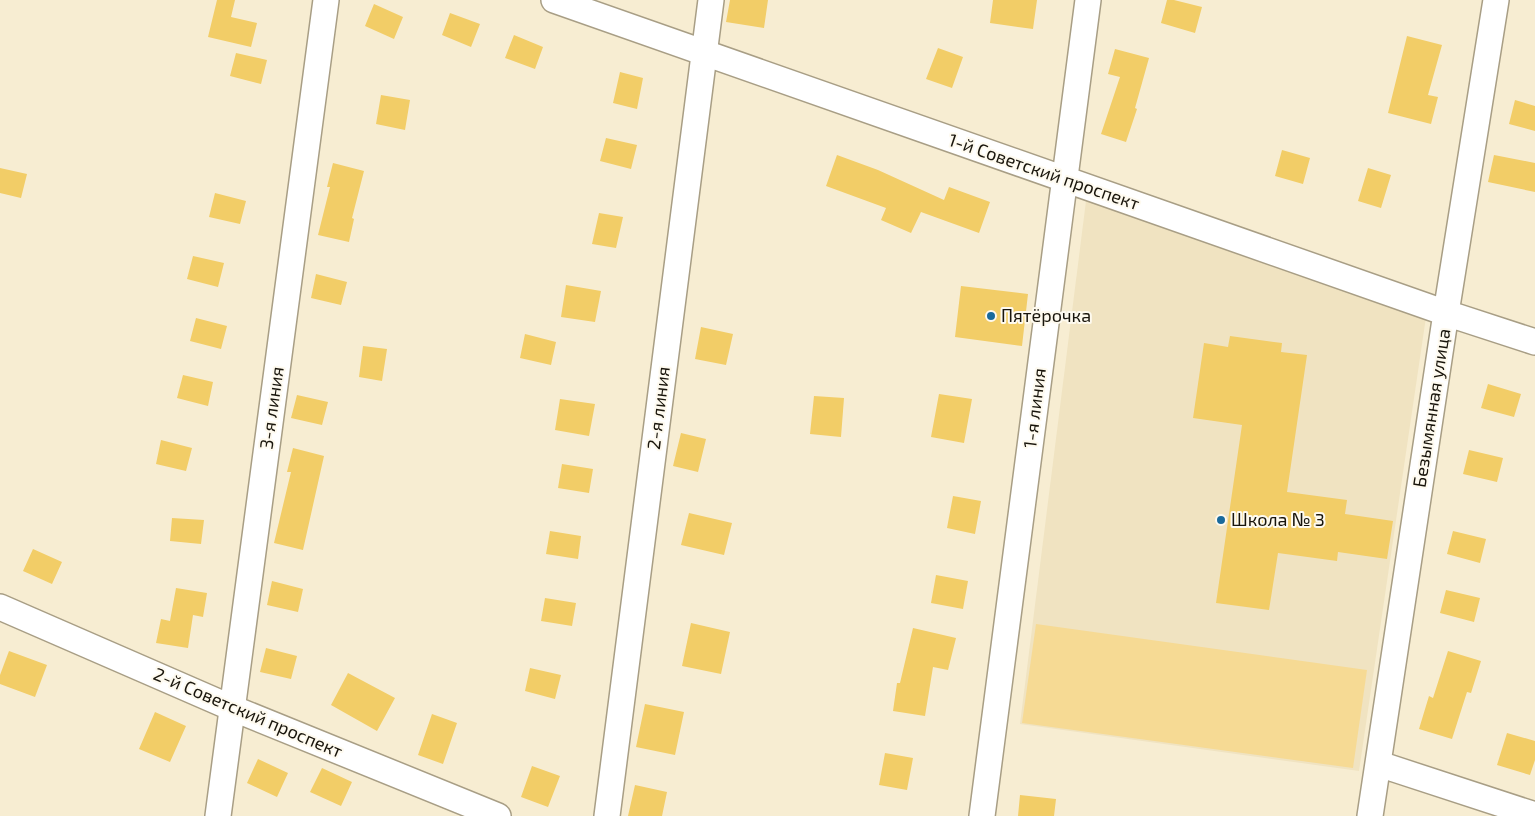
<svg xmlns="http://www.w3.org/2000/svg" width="1535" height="816" font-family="'Exo 2',sans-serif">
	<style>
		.built { fill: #f0e3c1 }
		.green { fill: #f6da94 }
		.building { fill: #f2cd67 }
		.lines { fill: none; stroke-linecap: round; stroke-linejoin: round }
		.minor-casing { stroke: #a89e85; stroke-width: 28 }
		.minor { stroke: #fff; stroke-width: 25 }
		.poi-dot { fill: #196a9c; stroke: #fefaef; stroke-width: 2 }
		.labels { text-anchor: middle; stroke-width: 4; stroke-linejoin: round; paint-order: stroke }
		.street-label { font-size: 18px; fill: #19150c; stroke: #fefaef }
		.poi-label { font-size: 18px; fill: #19150c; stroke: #fefaef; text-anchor: start }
	</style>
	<rect width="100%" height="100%" fill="#f7edd2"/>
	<path class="built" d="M 1086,201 L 1426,317 L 1359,771 L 1020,724 Z"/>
	<path class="green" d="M 1036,624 L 1367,670 L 1353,768 L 1022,723 Z"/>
	<path class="building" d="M 217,0 L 235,0 L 231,17 L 257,23 L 251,47 L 208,37 Z
		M 730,0 L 768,0 L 764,28 L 726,22 Z
		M 993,0 L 1037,0 L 1033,29 L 990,23 Z
		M 1167,0 L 1174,0 L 1202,7 L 1195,33 L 1161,23 Z
		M 374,4 L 403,17 L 394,39 L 365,26 Z
		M 450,13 L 480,24 L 471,47 L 442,35 Z
		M 514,35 L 543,47 L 535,69 L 505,58 Z
		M 1407,36 L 1442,45 L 1428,95 L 1438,97 L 1431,124 L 1388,113 Z
		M 938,48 L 963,57 L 952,88 L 926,79 Z
		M 1115,49 L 1149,58 L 1135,108 L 1137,109 L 1126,142 L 1101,134 L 1120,77 L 1108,74 Z
		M 236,53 L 267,60 L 261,84 L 230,76 Z
		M 620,72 L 643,78 L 637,109 L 613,103 Z
		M 381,95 L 410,100 L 405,130 L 376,124 Z
		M 1515,100 L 1535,106 L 1535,131 L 1509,124 Z
		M 606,138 L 637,145 L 631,169 L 600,161 Z
		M 1282,150 L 1310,158 L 1303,184 L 1275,176 Z
		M 837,155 L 878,170 L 944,200 L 949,187 L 990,202 L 979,233 L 921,212 L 911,233 L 881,220 L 886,208 L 826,186 Z
		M 1494,155 L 1535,163 L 1535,192 L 1488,182 Z
		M 333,163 L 364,171 L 352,218 L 354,219 L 349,242 L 318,235 L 330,187 L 327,187 Z
		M 0,168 L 27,174 L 21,198 L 0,193 Z
		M 1368,168 L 1391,175 L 1381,208 L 1358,201 Z
		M 215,193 L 246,201 L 240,224 L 209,217 Z
		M 599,213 L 623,217 L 616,248 L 592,244 Z
		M 193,256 L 224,263 L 218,287 L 187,279 Z
		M 316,274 L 347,282 L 341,305 L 311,298 Z
		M 566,285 L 601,291 L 595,322 L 561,317 Z
		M 961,286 L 1028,294 L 1022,346 L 955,337 Z
		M 196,318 L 227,326 L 221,349 L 190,341 Z
		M 701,327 L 733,334 L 726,365 L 695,359 Z
		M 525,334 L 556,342 L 551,365 L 520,358 Z
		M 1230,336 L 1282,343 L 1281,352 L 1307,355 L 1287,492 L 1347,500 L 1345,514 L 1393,521 L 1387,559 L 1338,552 L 1337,561 L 1278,553 L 1269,610 L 1216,603 L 1242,425 L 1193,418 L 1204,343 L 1228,347 Z
		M 363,346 L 387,349 L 382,381 L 359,377 Z
		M 183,375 L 213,382 L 208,406 L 177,398 Z
		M 1488,384 L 1521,394 L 1514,417 L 1481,408 Z
		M 939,394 L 972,399 L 964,443 L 931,437 Z
		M 297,395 L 328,402 L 322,425 L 291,418 Z
		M 814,396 L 844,398 L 841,437 L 810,434 Z
		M 560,399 L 595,404 L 589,436 L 555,430 Z
		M 681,433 L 706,439 L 698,472 L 673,466 Z
		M 161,440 L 192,448 L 186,471 L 156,464 Z
		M 293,448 L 324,456 L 303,550 L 274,543 L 291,472 L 287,472 Z
		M 1469,450 L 1503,458 L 1497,482 L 1463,474 Z
		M 562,464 L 593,469 L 589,493 L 558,488 Z
		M 953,496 L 981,501 L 975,534 L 947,528 Z
		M 689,513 L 732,523 L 724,555 L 681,545 Z
		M 172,518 L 204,520 L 201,544 L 170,541 Z
		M 550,531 L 581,536 L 578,559 L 546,554 Z
		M 1453,531 L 1486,539 L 1480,563 L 1447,554 Z
		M 33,549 L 62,562 L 52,584 L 23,571 Z
		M 936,575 L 968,581 L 963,609 L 931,603 Z
		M 272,581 L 303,589 L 298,612 L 267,605 Z
		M 176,588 L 207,593 L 203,617 L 193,615 L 188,648 L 156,643 L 161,619 L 170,621 Z
		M 1446,590 L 1480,598 L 1474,622 L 1440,613 Z
		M 545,598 L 576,603 L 572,626 L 541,621 Z
		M 691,623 L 730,632 L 721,674 L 682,666 Z
		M 913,628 L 956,638 L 948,670 L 933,667 L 925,716 L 893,711 L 897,683 L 900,683 Z
		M 266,648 L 297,656 L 291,679 L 260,672 Z
		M 9,651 L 47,665 L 35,697 L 0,684 L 0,675 Z
		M 1448,651 L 1481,661 L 1471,693 L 1467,692 L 1452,739 L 1419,729 L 1429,696 L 1433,698 Z
		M 530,668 L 561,675 L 555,699 L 525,691 Z
		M 348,673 L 395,698 L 377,731 L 331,705 Z
		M 645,704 L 684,712 L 675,755 L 636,747 Z
		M 155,712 L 186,726 L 170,762 L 139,749 Z
		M 432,714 L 457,723 L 443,764 L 418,755 Z
		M 1507,733 L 1535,741 L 1535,760 L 1530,775 L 1497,765 Z
		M 885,753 L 913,758 L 907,790 L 879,785 Z
		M 258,759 L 288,773 L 277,797 L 247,783 Z
		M 532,766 L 560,776 L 548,807 L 521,797 Z
		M 322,768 L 352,782 L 341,806 L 310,792 Z
		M 635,785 L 667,792 L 662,816 L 628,816 Z
		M 1020,795 L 1056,799 L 1054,816 L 1018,816 Z"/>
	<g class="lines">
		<g class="minor-casing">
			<path id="minor" d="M 554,0 L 1446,313 L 1535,342
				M 0,607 L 232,708 L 498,816
				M 1379,764 L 1535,815
				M 218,816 L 326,0
				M 607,816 L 711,0
				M 982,816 L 1088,0
				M 1370,816 L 1446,313 L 1496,0"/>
		</g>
		<use href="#minor" class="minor"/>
	</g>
	<g class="poi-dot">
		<circle cx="991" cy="316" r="5"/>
		<circle cx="1221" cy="520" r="5"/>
	</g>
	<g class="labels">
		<g class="street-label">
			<text transform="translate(1044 172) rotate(19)" y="6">1-й Советский проспект</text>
			<text transform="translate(272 408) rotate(-82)" y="6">3-я линия</text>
			<text transform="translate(659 408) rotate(-83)" y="6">2-я линия</text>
			<text transform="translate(1035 408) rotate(-83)" y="6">1-я линия</text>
			<text transform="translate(1432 408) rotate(-81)" y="6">Безымянная улица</text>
			<text transform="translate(248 713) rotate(23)" y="6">2-й Советский проспект</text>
		</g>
		<g class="poi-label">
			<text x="1001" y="322">Пятёрочка</text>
			<text x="1231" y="526">Школа № 3</text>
		</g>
	</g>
</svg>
